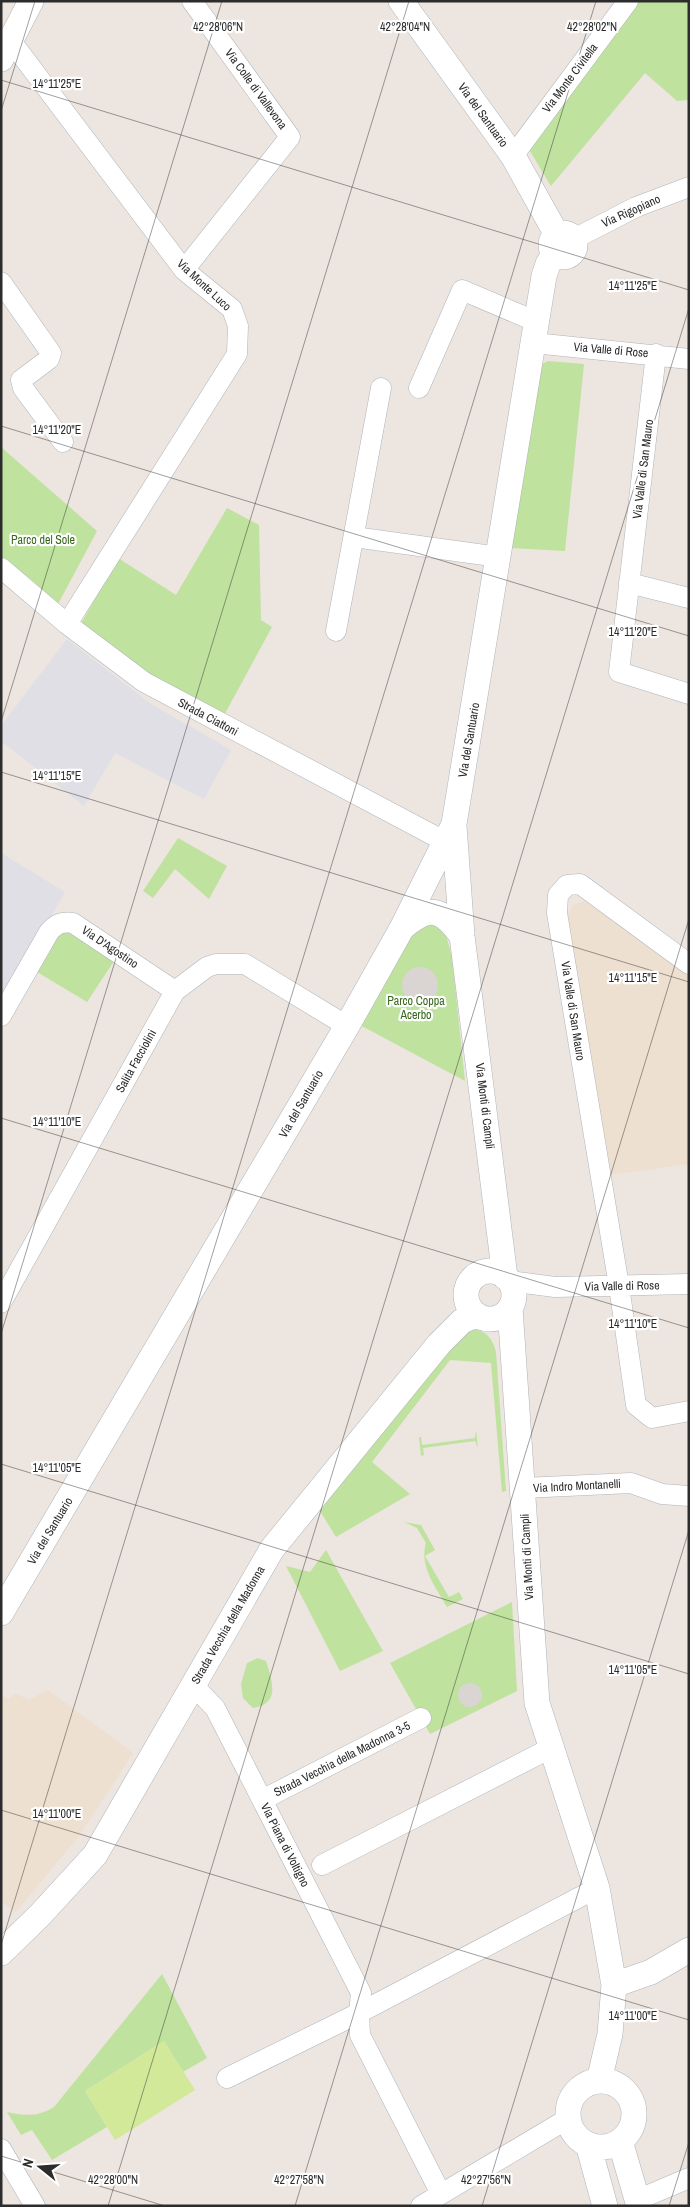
<svg xmlns="http://www.w3.org/2000/svg" width="690" height="2207" font-family="'Archivo Narrow',sans-serif">
	<style>
		.industrial { fill: #e0dfe6 }
		.education { fill: #eee0d0 }
		.green { fill: #bfe29e }
		.pitch { fill: #d3e99a }
		.plaza { fill: #dad5d2 }
		.lines { fill: none; stroke-linecap: round; stroke-linejoin: round }
		.minor-casing { stroke: #afb4bc; stroke-width: 21 }
		.tertiary-casing { stroke: #afb4bc; stroke-width: 26 }
		.minor { stroke: #fff; stroke-width: 20 }
		.tertiary { stroke: #fff; stroke-width: 25 }
		.ticks { fill: none; stroke: #2c2c2c; stroke-width: 1; stroke-opacity: 0.45 }
		.labels { text-anchor: middle; stroke-width: 4.5; stroke-linejoin: round; paint-order: stroke }
		.street-label { font-size: 12px; fill: #2c2c2c; stroke: #fff }
		.park-label { font-size: 12px; fill: #38681d; stroke: #fff }
		.ticks-label { font-size: 12px; text-anchor: middle; fill: #2c2c2c; stroke: #fff; stroke-width: 4.5; stroke-linejoin: round; paint-order: stroke }
	</style>
	<rect width="100%" height="100%" fill="#ede5df"/>
	<path class="industrial" d="M 67,639 L 151,704 L 231,750 L 204,799 L 115,753 L 84,806 L 1,741 L 1,726 Z
		M 1,853 L 65,892 L 1,1003 Z"/>
	<path class="education" d="M 584,901 L 689,973 L 689,1164 L 610,1175 L 567,916 L 573,905 Z
		M 48,1690 L 133,1753 L 80,1835 L 16,1912 L 1,1901 L 1,1694 L 9,1699 L 15,1693 L 29,1700 Z"/>
	<path class="green" d="M 631,1 L 689,1 L 689,100 L 677,101 L 645,73 L 551,186 L 525,143 Z
		M 548,361 L 584,364 L 565,551 L 510,548 L 536,367 Z
		M 1,447 L 97,531 L 57,606 L 1,559 Z
		M 227,508 L 259,525 L 261,620 L 272,627 L 222,719 L 134,669 L 78,629 L 118,558 L 176,595 Z
		M 178,838 L 227,866 L 209,899 L 175,869 L 153,898 L 143,891 Z
		M 430,918 L 446,935 L 452,957 L 465,1081 L 358,1024 L 413,929 Z
		M 69,930 L 114,961 L 87,1002 L 37,972 L 59,933 Z
		M 472,1329 C 486,1330 493,1339 496,1352 L 506,1491 L 502,1492 L 491,1363 L 450,1360 L 372,1462 L 410,1494 L 336,1537 L 320,1511 L 457,1335 Z
		M 476,1430 L 478,1448 L 475,1441 L 423,1448 L 424,1455 L 421,1456 L 419,1437 L 421,1437 L 422,1445 L 475,1438 Z
		M 404,1522 L 421,1525 L 435,1550 L 425,1556 L 449,1597 L 459,1592 L 463,1599 L 447,1607 C 436,1587 419,1567 426,1543 L 417,1528 Z
		M 326,1550 L 383,1651 L 340,1671 L 286,1566 L 310,1572 Z
		M 512,1602 L 517,1691 L 430,1734 L 390,1663 Z
		M 258,1658 L 266,1661 C 272,1680 281,1704 253,1708 L 243,1698 L 241,1684 L 247,1663 Z
		M 162,1974 L 207,2058 L 183,2072 L 164,2041 L 85,2091 L 107,2127 L 52,2160 L 32,2130 L 21,2135 L 7,2112 C 25,2116 38,2117 54,2107 Z"/>
	<path class="pitch" d="M 164,2041 L 195,2090 L 115,2140 L 85,2091 Z"/>
	<path class="plaza" d="M402 985a18 18 0 1 1 36 0a18 18 0 1 1-36 0Z
		M458 1695a12 12 0 1 1 24 0a12 12 0 1 1-24 0Z"/>
	<g class="lines">
		<g class="minor-casing">
			<path id="minor" d="M 11,41 L 184,270 L 232,309 L 238,326 L 237,354 L 67,624
				M 513,156 L 628,1
				M 574,239 L 636,207 L 689,187
				M 184,270 L 290,137 L 192,1
				M 1,282 L 51,353 L 49,359 L 21,380 L 23,388 L 63,442
				M 534,343 L 689,359
				M 656,354 L 619,672 L 689,694
				M 419,388 L 462,290 L 537,322
				M 354,537 L 499,557
				M 1,568 L 67,624 L 144,682 L 446,842
				M 629,583 L 689,598
				M 336,631 L 381,388
				M 689,964 L 580,884 L 567,885 L 558,895 L 557,913 L 619,1286 L 636,1405 L 652,1418 L 689,1411
				M 1,1016 L 49,932 C 56,924 62,921 73,923 L 175,991
				M 509,1281 L 555,1287 L 689,1284
				M 1,1303 L 175,991 L 207,967 L 216,964 L 245,964 L 347,1026
				M 523,1488 L 631,1483 L 662,1494 L 689,1496
				M 193,1685 L 215,1708 L 361,1993 L 359,2013 L 360,2035 L 441,2194
				M 262,1800 L 421,1718
				M 322,1865 L 551,1748
				M 227,2078 L 359,2013 L 597,1888
				M 1,2149 L 35,2206
				M 637,2200 L 689,2178
				M 421,2206 L 569,2118"/>
		</g>
		<g class="tertiary-casing">
			<path id="tertiary" d="M 401,1 L 513,156 L 557,235
				M 1,59 L 31,1
				M551 245a12 12 0 1 1 24 0a12 12 0 1 1-24 0Z
				M 454,826 L 462,936 L 505,1277
				M 402,928 C 429,905 441,907 462,936
				M466 1295a24 24 0 1 1 48 0a24 24 0 1 1-48 0Z
				M 510,1308 L 537,1703 L 597,1888 L 614,1985 L 610,2034 L 599,2081
				M 1,1613 L 347,1026 L 402,928 L 454,824 L 544,276 L 548,264 L 555,253
				M 1,1953 L 40,1915 L 95,1855 L 272,1549 L 439,1344 L 462,1321 L 477,1315
				M 614,1985 L 651,1972 L 689,1950
				M568 2114a33 33 0 1 1 66 0a33 33 0 1 1-66 0Z
				M 620,2141 L 639,2206
				M 588,2144 L 605,2206"/>
		</g>
		<use href="#minor" class="minor"/>
		<use href="#tertiary" class="tertiary"/>
	</g>
	<path class="ticks" d="M 1,80 L 689,290M 1,111 L 35,1M 1,426 L 689,636M 1,722 L 222,1M 1,772 L 689,982M 1,1118 L 689,1328M 1,1334 L 409,1M 1,1464 L 689,1674M 1,1810 L 689,2020M 1,1945 L 596,1M 1,2156 L 165,2206M 108,2206 L 689,308M 295,2206 L 689,919M 482,2206 L 689,1530M 669,2206 L 689,2142"/>
	<g class="labels">
		<g class="street-label">
			<text transform="translate(570 78) rotate(-53)" y="4">Via Monte Civitella</text>
			<text transform="translate(256 89) rotate(54)" y="4">Via Colle di Vallevona</text>
			<text transform="translate(483 115) rotate(54)" y="4">Via del Santuario</text>
			<text transform="translate(631 211) rotate(-24)" y="4">Via Rigopiano</text>
			<text transform="translate(204 285) rotate(43)" y="4">Via Monte Luco</text>
			<text transform="translate(611 350) rotate(5)" y="4">Via Valle di Rose</text>
			<text transform="translate(643 469) rotate(-83)" y="4">Via Valle di San Mauro</text>
			<text transform="translate(208 717) rotate(28)" y="4">Strada Ciattoni</text>
			<text transform="translate(469 740) rotate(-80)" y="4">Via del Santuario</text>
			<text transform="translate(110 947) rotate(34)" y="4">Via D'Agostino</text>
			<text transform="translate(573 1011) rotate(81)" y="4">Via Valle di San Mauro</text>
			<text transform="translate(136 1061) rotate(-61)" y="4">Salita Facciolini</text>
			<text transform="translate(301 1104) rotate(-60)" y="4">Via del Santuario</text>
			<text transform="translate(485 1106) rotate(83)" y="4">Via Monti di Campli</text>
			<text transform="translate(622 1286) rotate(-1)" y="4">Via Valle di Rose</text>
			<text transform="translate(577 1486) rotate(-3)" y="4">Via Indro Montanelli</text>
			<text transform="translate(50 1531) rotate(-59)" y="4">Via del Santuario</text>
			<text transform="translate(527 1557) rotate(-93)" y="4">Via Monti di Campli</text>
			<text transform="translate(228 1625) rotate(-60)" y="4">Strada Vecchia della Madonna</text>
			<text transform="translate(342 1759) rotate(-27)" y="4">Strada Vecchia della Madonna 3-5</text>
			<text transform="translate(285 1845) rotate(63)" y="4">Via Piana di Voltigno</text>
		</g>
		<g class="park-label">
			<text x="43" y="544">Parco del Sole</text>
			<text x="416" y="1005">Parco Coppa<tspan x="416" dy="14">Acerbo</tspan></text>
		</g>
	</g>
	<g class="ticks-label">
		<text x="218" y="31">42°28'06"N</text>
		<text x="405" y="31">42°28'04"N</text>
		<text x="592" y="31">42°28'02"N</text>
		<text x="57" y="88">14°11'25"E</text>
		<text x="633" y="290">14°11'25"E</text>
		<text x="57" y="434">14°11'20"E</text>
		<text x="633" y="636">14°11'20"E</text>
		<text x="57" y="780">14°11'15"E</text>
		<text x="633" y="982">14°11'15"E</text>
		<text x="57" y="1126">14°11'10"E</text>
		<text x="633" y="1328">14°11'10"E</text>
		<text x="57" y="1472">14°11'05"E</text>
		<text x="633" y="1674">14°11'05"E</text>
		<text x="57" y="1818">14°11'00"E</text>
		<text x="633" y="2020">14°11'00"E</text>
		<text x="113" y="2184">42°28'00"N</text>
		<text x="299" y="2184">42°27'58"N</text>
		<text x="486" y="2184">42°27'56"N</text>
	</g>
	<rect width="690" height="2207" fill="none" stroke="#2c2c2c" stroke-width="5"/>
	<g transform="translate(40 2167) rotate(287)" stroke="#ffffff" stroke-width="4" paint-order="stroke">
	<path d="M0-4L9 19L0 12L-9 19Z" fill="#2c2c2c"/>
	<text y="-8" font-size="14" font-weight="bold" text-anchor="middle" fill="#2c2c2c">N</text>
	</g>
</svg>
